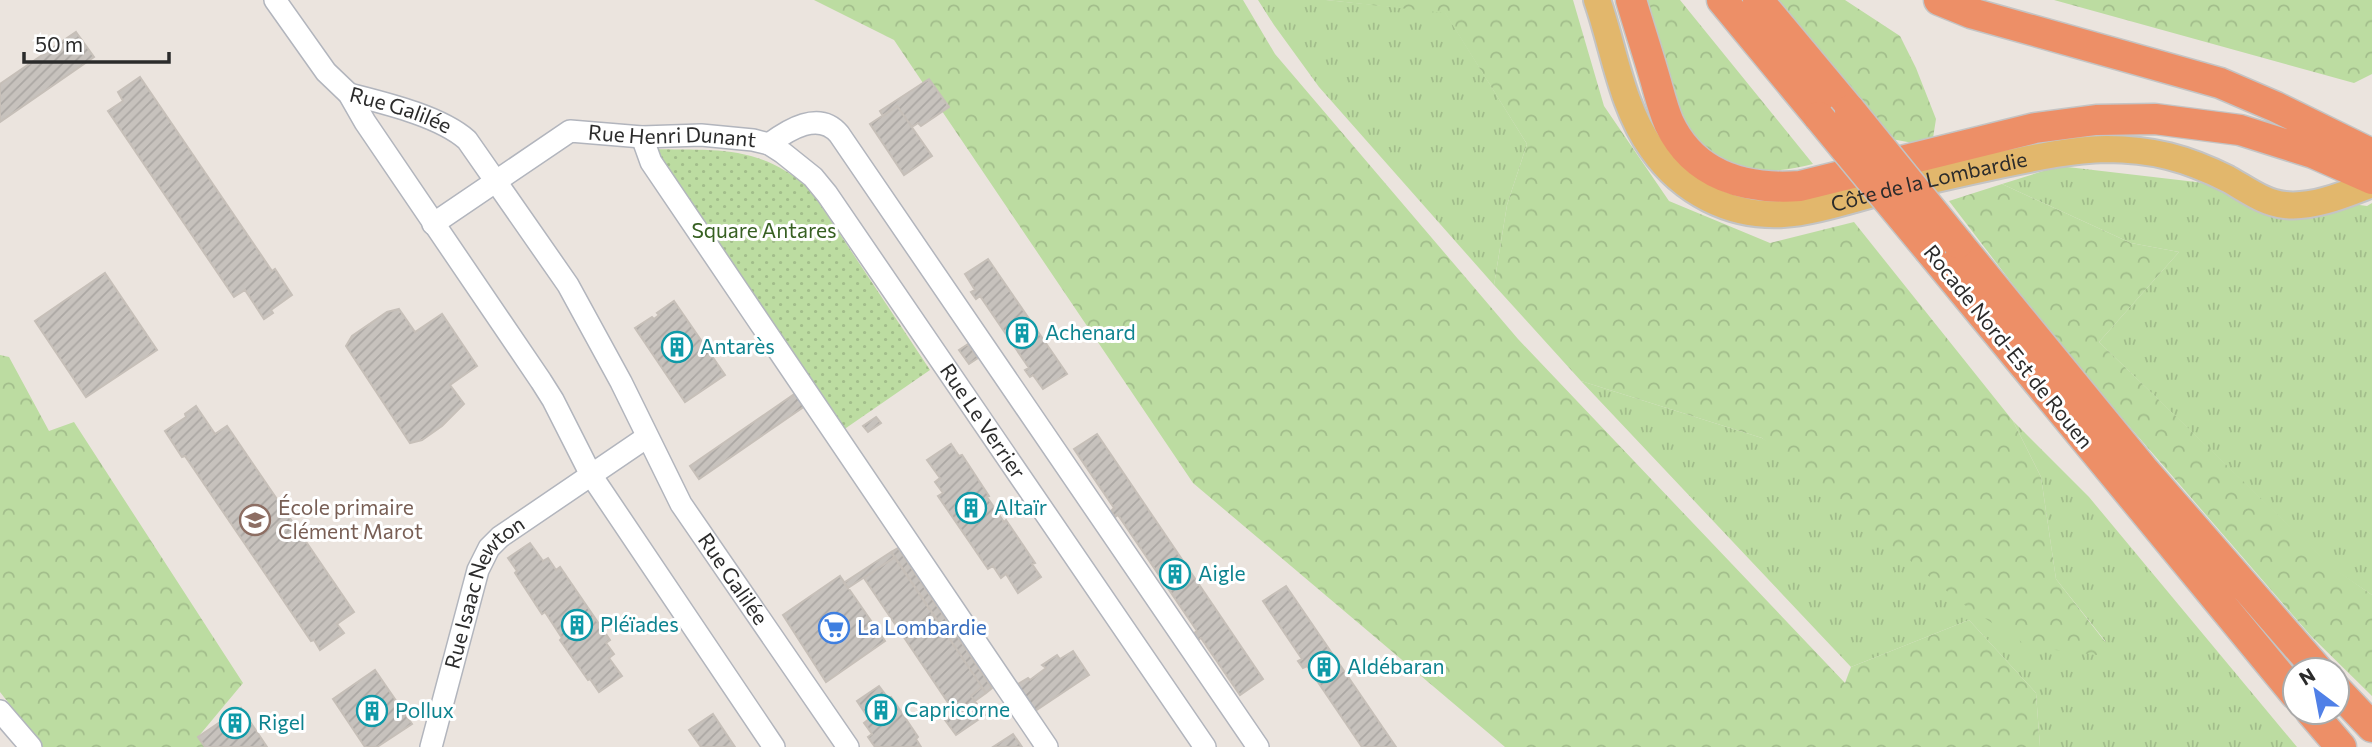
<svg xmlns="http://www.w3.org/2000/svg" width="2372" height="747" font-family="Commissioner,sans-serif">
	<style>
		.grass { fill: url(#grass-tufts) }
		.forest { fill: url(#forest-crowns) }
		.park { fill: url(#park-dots) }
		.building { fill: url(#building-hatch); stroke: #c6bfb8; stroke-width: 2 }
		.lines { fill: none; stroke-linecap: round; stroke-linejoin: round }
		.minor-casing { stroke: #b2b5bd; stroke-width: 24 }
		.major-casing { stroke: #c4c4c4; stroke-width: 30 }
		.highway-casing { stroke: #c4c4c4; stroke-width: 33 }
		.minor { stroke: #fff; stroke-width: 21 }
		.major { stroke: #e2b76c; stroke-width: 26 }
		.highway { stroke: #ed8f67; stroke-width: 30 }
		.highway-bridge-casing { stroke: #c4c4c4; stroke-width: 33; stroke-linecap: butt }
		.highway-bridge { stroke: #ed8f67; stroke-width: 30 }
		.labels { text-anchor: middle; stroke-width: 6; stroke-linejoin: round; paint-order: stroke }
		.street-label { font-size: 21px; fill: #2b2b2b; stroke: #fff }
		.park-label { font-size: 21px; fill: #376022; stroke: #fff }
		.culture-label { font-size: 21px; fill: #0d838f; stroke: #fff; text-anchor: start }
		.education-label { font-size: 21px; fill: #785e54; stroke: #fff; text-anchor: start }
		.shop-label { font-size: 21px; fill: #366cbe; stroke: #fff; text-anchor: start }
	</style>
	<defs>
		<pattern id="grass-tufts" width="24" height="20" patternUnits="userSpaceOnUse" patternTransform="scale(1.75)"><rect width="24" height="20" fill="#bcdca1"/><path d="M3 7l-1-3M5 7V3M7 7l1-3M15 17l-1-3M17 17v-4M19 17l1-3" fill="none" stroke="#a2bd8b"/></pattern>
		<pattern id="forest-crowns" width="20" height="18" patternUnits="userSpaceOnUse" patternTransform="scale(1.75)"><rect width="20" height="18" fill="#bcdca1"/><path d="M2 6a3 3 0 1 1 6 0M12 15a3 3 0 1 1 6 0" fill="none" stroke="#a2bd8b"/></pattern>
		<pattern id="park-dots" width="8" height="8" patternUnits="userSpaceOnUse" patternTransform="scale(1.75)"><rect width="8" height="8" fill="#bcdca1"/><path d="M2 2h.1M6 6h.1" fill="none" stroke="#a2bd8b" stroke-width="1.8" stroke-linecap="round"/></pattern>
		<pattern id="building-hatch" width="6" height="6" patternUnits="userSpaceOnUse" patternTransform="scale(1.75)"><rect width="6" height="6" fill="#c7c2bd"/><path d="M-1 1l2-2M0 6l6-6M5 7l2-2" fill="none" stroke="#aba7a3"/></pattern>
	</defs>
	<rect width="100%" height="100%" fill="#ebe4de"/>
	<path class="grass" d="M 1258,0 L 1326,0 L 1445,12 L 1527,144 L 1507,205 L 1494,285 L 1319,87 L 1274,25 Z
		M 2059,166 L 2196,182 L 2367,206 L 2372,203 L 2372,595 L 2332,568 L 2099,342 L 2179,252 L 2131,243 L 2002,184 Z
		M 1581,381 L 1762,438 L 2106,642 L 2056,579 L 2041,477 L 2013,421 L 2089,497 L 2297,747 L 2040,747 L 2036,693 L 1969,620 L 1851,667 Z"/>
	<path class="forest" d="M 814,0 L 1243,0 L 1275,54 L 1518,339 L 1845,683 L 1851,667 L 1969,620 L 2036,693 L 2040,747 L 1505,747 L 1193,483 L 894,40 Z
		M 1326,0 L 1573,0 L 1604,106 L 1669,201 L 1770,243 L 1854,222 L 2013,421 L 2041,477 L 2056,579 L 2106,643 L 2097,655 L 2029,647 L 1960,602 L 1762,438 L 1581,381 L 1494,285 L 1507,205 L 1527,144 L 1445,13 Z
		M 1639,0 L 1680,0 L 1813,164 C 1784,171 1746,177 1718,161 C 1714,159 1710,154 1706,150 C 1665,111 1655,53 1639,0 Z
		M 1776,0 L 1845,0 L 1900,36 L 1916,68 L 1936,119 L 1933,138 L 1913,143 L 1886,138 Z
		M 2054,0 L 2372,0 L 2372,74 L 2354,83 Z
		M 2002,184 L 2131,243 L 2179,252 L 2099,342 L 2332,567 L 2372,595 L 2372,696 L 2311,636 L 2063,350 L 1949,201 Z
		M 0,355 L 9,357 L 49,431 L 74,422 L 243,683 L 198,737 L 205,747 L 43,747 L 0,692 Z"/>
	<path class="park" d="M 650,149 C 715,151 757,143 810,189 L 930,370 L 833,437 Z"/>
	<path class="building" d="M 76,32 L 94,57 L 0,122 L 0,84 Z
		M 140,77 L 272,271 L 275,269 L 292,295 L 271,310 L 273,313 L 264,319 L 245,290 L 234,297 L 108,111 L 123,101 L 118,92 Z
		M 929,79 L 949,107 L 921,126 L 918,123 L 912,127 L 897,106 L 883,116 L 880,111 Z
		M 897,106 L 932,156 L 904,175 L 870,124 Z
		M 988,259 L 1067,374 L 1043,389 L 1033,375 L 1030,377 L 1025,370 L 1029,368 L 980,296 L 976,299 L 971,292 L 975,290 L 965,274 Z
		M 105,273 L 157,350 L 86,397 L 35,321 Z
		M 674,301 L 725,375 L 685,402 L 635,328 L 652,317 L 654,319 L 659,315 L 657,313 Z
		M 399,309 L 415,332 L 442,314 L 477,366 L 450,385 L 464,404 L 442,426 L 422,440 L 410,443 L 346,346 L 352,336 L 387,312 Z
		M 968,344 L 978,358 L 969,364 L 959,350 Z
		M 796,393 L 805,406 L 699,479 L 690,466 Z
		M 196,406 L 215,434 L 227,426 L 354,612 L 337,624 L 344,633 L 320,650 L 314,640 L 311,641 L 185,456 L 182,457 L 165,431 L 186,417 L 185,414 Z
		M 876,417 L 881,423 L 868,432 L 863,426 Z
		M 1097,434 L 1263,679 L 1240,695 L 1201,638 L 1198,640 L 1193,634 L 1197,631 L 1118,515 L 1115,517 L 1111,511 L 1114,508 L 1074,449 Z
		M 951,444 L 959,456 L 962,455 L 989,496 L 987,497 L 1004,522 L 1006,520 L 1035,563 L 1032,564 L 1041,577 L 1018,593 L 1006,574 L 1001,578 L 993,566 L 988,569 L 938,496 L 943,493 L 935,482 L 940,478 L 927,460 Z
		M 530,543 L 543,561 L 548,558 L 556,570 L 560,567 L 610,640 L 606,643 L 614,654 L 609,658 L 622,676 L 599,692 L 590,679 L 588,680 L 560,640 L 562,638 L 545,612 L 542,614 L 515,573 L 517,571 L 508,558 Z
		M 898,548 L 992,688 L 986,693 L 891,552 Z
		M 891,552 L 895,557 L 848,588 L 844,583 L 845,582 Z
		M 895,557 L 982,687 L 971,696 L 985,715 L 956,735 L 945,720 L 955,713 L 864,578 Z
		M 840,576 L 885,641 L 826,682 L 783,615 Z
		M 1286,586 L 1396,747 L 1362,747 L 1307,666 L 1303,668 L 1298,661 L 1302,659 L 1263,601 Z
		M 1073,651 L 1089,675 L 1032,713 L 1017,689 L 1020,687 L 1018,684 L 1028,678 L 1030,680 L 1046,668 L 1042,665 L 1057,655 L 1060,659 Z
		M 375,670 L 412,724 L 377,747 L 365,747 L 333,699 Z
		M 879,686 L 888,698 L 891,697 L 918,737 L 916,739 L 921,747 L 875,747 L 868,737 L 872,734 L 864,723 L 869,719 L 857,701 Z
		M 982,687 L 986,693 L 975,701 L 971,696 Z
		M 241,708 L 267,747 L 205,747 L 198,737 Z
		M 713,714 L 735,747 L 701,747 L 689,730 Z
		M 1013,734 L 1022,747 L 993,747 Z"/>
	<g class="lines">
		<g class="minor-casing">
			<g id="minor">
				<path d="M 275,0 L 326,72 L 349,94 L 365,122 L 541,381 L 553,400 L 591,475 L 774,747"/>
				<path id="s1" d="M 349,94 C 384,103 440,116 467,140 L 568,285 L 621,382 L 681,504 L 848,747"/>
				<path d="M 642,137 L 651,162 L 1047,747"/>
				<path d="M 769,144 C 788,130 819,110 839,134 L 1258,747"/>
				<path id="s2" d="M 433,224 L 570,131 L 642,137 L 701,135 L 753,140 L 769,144 L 783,153 L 813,177 L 827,194 L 1205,747"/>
				<path d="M 0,711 L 31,747"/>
				<path id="s3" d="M 431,747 L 478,570 L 489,548 L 500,537 L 647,437"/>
			</g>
		</g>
		<g class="major-casing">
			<g id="major">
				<path id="s4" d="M 1597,0 C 1614,48 1621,106 1652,149 C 1682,192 1730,217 1783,214 C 1810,213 1850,200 1877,193 C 1914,184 1952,175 1990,167 C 2029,159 2066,150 2106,149 C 2152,149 2186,158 2228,179 C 2246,189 2264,203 2285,205 C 2314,208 2346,194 2372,184"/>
			</g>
		</g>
		<g class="highway-casing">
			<path id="highway" d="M 1631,0 C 1638,24 1646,48 1653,72 C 1658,88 1662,107 1669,123 C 1694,176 1746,190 1800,186 L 2035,128 L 2096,120 L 2155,119 L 2240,130 L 2313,153 L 2372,179
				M 1722,0 L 1819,117
				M 1758,0 L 1850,110
				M 1939,0 L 1971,13 L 2220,83 L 2276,107 L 2372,154
				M 1958,243 L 2143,469 L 2318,670
				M 1930,251 L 2295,694
				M 2337,690 L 2372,727
				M 2311,712 L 2341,747"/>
		</g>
		<use href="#minor" class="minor"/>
		<use href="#major" class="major"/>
		<use href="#highway" class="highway"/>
		<g class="highway-bridge-casing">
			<path id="highway-bridge" d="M 1850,110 L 1958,243
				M 1819,117 L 1930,251"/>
		</g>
		<use href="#highway-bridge" class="highway-bridge"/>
	</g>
	<defs>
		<g id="building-ring" transform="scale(1.575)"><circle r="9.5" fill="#fff" stroke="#0f9aa8" stroke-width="1.5"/><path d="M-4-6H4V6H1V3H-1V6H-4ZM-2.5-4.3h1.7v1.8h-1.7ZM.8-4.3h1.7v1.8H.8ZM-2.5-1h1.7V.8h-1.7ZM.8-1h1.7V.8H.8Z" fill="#0f9aa8"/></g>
		<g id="school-ring" transform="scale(1.575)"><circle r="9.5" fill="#fff" stroke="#8d6e63" stroke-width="1.5"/><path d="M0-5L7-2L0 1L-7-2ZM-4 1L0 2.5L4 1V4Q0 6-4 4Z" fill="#8d6e63"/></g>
		<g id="supermarket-ring" transform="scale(1.575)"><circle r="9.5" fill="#fff" stroke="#3f7fe0" stroke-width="1.5"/><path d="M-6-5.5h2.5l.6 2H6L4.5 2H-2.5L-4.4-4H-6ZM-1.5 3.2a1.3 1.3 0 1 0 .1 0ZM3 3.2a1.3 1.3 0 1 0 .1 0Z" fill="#3f7fe0"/></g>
	</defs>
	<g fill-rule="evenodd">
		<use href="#building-ring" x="1022" y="333"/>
		<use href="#building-ring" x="677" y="347"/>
		<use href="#building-ring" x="971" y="508"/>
		<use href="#school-ring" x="255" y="520"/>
		<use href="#building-ring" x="1175" y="574"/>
		<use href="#building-ring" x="577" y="625"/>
		<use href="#supermarket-ring" x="834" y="628"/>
		<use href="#building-ring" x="1324" y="667"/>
		<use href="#building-ring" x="881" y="710"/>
		<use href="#building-ring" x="372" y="711"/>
		<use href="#building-ring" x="235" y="723"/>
	</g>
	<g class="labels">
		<g class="street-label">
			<text dy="7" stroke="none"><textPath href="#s1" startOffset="54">Rue Galilée</textPath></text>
			<text dy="7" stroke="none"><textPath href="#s2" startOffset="268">Rue Henri Dunant</textPath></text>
			<text dy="7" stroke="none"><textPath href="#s4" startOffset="462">Côte de la Lombardie</textPath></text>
			<text transform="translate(2008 347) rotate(51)" y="7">Rocade Nord-Est de Rouen</text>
			<text dy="7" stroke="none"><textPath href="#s2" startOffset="718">Rue Le Verrier</textPath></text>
			<text dy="7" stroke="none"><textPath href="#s1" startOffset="642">Rue Galilée</textPath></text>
			<text dy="7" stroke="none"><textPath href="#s3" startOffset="166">Rue Isaac Newton</textPath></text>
		</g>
		<g class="park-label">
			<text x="764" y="238">Square Antares</text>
		</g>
		<g class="culture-label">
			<text x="1045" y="340">Achenard</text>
			<text x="700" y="354">Antarès</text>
			<text x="994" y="515">Altaïr</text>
			<text x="1198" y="581">Aigle</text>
			<text x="600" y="632">Pléïades</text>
			<text x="1347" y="674">Aldébaran</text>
			<text x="904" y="717">Capricorne</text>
			<text x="395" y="718">Pollux</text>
			<text x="258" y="730">Rigel</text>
		</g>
		<g class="education-label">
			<text x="278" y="515">École primaire<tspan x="278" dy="24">Clément Marot</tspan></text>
		</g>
		<g class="shop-label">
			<text x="857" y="635">La Lombardie</text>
		</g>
	</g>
	<g transform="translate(2316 691) rotate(328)"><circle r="33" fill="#ffffff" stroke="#aaaaaa" stroke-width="2"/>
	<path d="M0-5L12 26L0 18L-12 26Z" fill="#5080e7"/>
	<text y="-10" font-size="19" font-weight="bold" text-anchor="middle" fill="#2b2b2b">N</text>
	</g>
	<path d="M24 52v10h145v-10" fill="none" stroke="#2b2b2b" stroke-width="3.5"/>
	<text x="35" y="52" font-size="21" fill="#2b2b2b" stroke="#ffffff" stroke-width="5" paint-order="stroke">50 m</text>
</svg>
